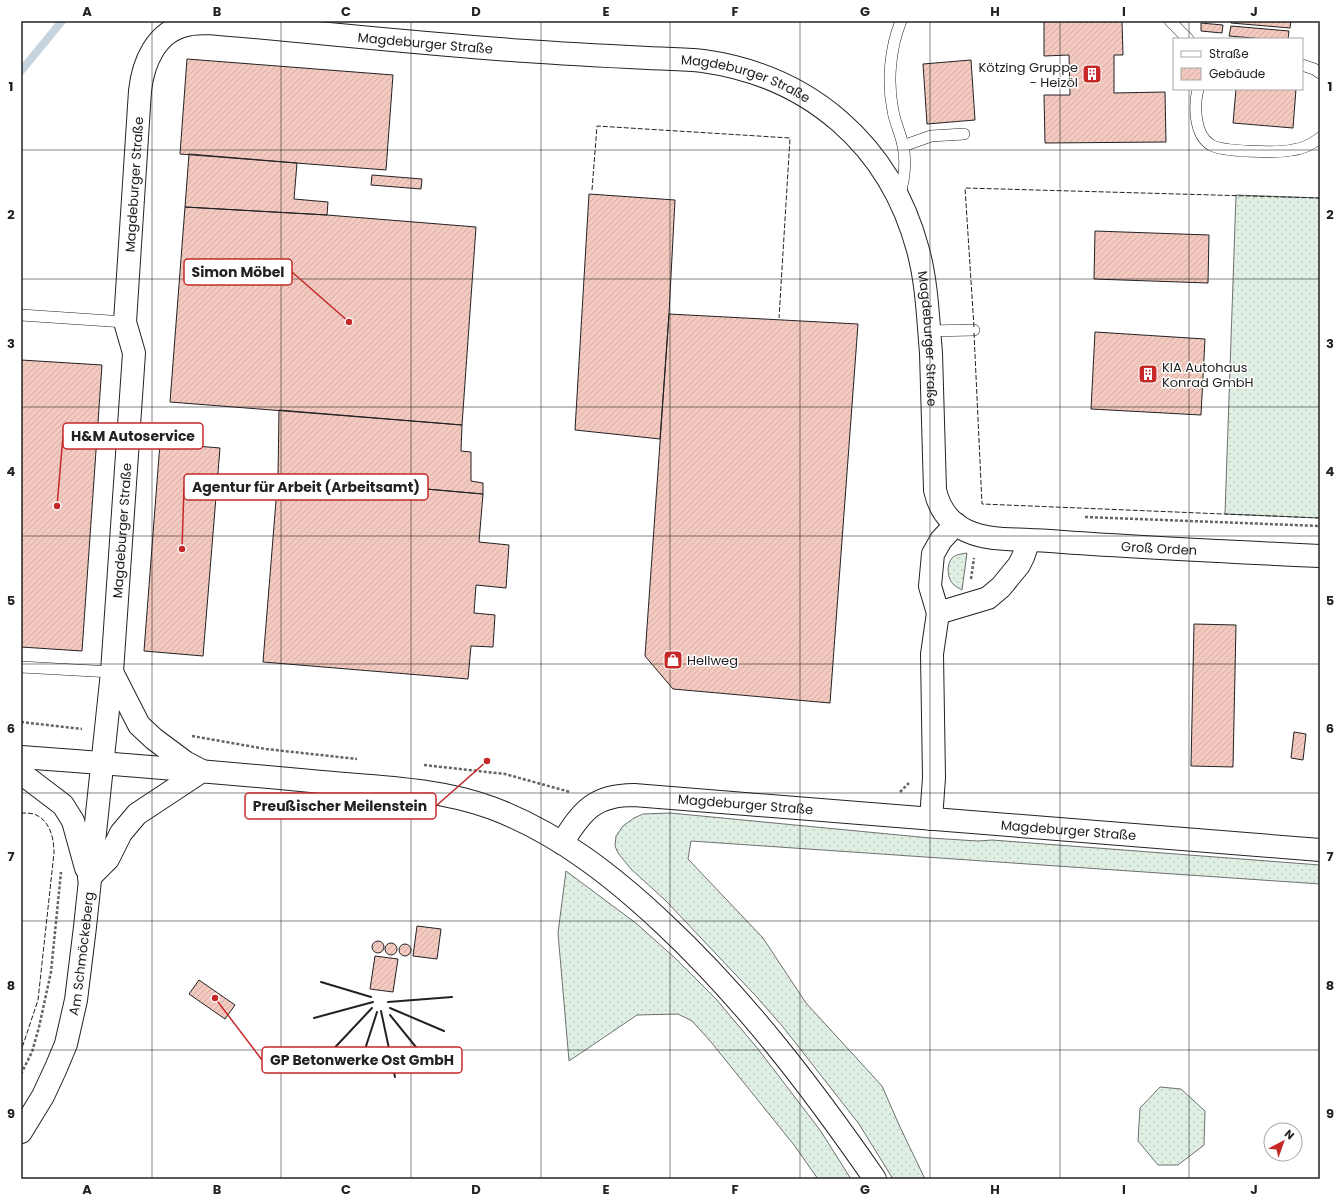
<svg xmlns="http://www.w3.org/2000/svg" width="1341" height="1200" font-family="Poppins,sans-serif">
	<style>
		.grass { fill: url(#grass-dots); stroke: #6f6f6f }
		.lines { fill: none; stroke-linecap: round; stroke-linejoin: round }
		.stream { stroke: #c7d3dd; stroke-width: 8 }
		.building { fill: url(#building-hatch); stroke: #222 }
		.service-casing { stroke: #222; stroke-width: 12 }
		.minor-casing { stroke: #222; stroke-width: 24 }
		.secondary-casing { stroke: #222; stroke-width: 24 }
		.path { stroke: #646464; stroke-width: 2.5; stroke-dasharray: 3 2; stroke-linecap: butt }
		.service { stroke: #fff; stroke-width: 11 }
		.minor { stroke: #fff; stroke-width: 22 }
		.secondary { stroke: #fff; stroke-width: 22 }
		.fence { stroke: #222; stroke-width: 1; stroke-dasharray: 5 2; stroke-linecap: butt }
		.wall { stroke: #222; stroke-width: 2 }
		.grid { fill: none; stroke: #222; stroke-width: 1; stroke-opacity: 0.55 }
		.labels { text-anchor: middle; stroke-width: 3; stroke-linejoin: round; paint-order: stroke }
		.street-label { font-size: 13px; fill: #222; stroke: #fff }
		.poi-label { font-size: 13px; fill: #222; stroke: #fff; text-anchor: start }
		.leader { fill: none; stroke: #c62828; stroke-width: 1.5 }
		.callout-dot { fill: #c62828; stroke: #fff; stroke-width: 1.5 }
		.callout { fill: #fff; stroke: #c62828; stroke-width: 1.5 }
		.callout-label { font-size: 14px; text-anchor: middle; font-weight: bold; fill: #222 }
		.neatline { fill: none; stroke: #222; stroke-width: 1.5 }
		.grid-label { font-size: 13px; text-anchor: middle; font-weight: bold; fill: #222 }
	</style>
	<defs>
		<pattern id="grass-dots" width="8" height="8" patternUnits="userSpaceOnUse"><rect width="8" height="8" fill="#e0efe3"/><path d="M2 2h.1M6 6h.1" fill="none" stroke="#c0cdc2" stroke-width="1.8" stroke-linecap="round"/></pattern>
		<pattern id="building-hatch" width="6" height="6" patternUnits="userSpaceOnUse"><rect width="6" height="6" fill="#f3c9c0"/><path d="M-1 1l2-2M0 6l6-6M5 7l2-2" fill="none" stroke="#d0aca5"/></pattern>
	</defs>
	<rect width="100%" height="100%" fill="#fff"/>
	<path class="grass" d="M 1236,195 L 1320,198 L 1320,518 L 1225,514 Z
		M 967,553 L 962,590 C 959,588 956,587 954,585 C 947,579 946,565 952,558 C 956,554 962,554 967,553 Z
		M 670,813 L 930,838 L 978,841 L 992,840 L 1320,865 L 1320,884 L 691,841 L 688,859 L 763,938 L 806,1003 L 882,1086 L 900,1127 L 925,1179 L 893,1179 L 859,1124 L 783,1027 L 754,994 L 666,901 L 631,869 L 618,853 L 615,846 L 616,836 L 623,826 L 634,818 L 643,814 Z
		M 566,871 L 637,924 L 675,958 L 716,999 L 758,1049 L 820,1130 L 851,1179 L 818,1179 L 794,1145 L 711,1042 L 692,1021 L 678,1014 L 637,1015 L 569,1061 L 558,933 Z
		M 1160,1087 L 1181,1089 L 1205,1111 L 1204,1145 L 1178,1165 L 1158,1165 L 1138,1141 L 1140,1108 Z"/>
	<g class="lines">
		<path class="stream" d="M 21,71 L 62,21"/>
	</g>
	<path class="building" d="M 1044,21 L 1122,21 L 1123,55 L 1114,55 L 1114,93 L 1165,92 L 1166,142 L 1045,143 L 1044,95 L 1070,95 L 1069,55 L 1044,56 Z
		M 1231,21 L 1291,21 L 1290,28 L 1231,23 Z
		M 1201,23 L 1223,25 L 1222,33 L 1201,31 Z
		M 1231,26 L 1289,31 L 1288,39 L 1265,39 L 1229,36 Z
		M 187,59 L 393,75 L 386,170 L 180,154 Z
		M 971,60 L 975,120 L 927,124 L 923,64 Z
		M 1236,89 L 1296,89 L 1293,128 L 1233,123 Z
		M 189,154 L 297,163 L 294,199 L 328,202 L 327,215 L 185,207 Z
		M 372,175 L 422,179 L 421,189 L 371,185 Z
		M 589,194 L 675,200 L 669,314 L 660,439 L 575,430 Z
		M 185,207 L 327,215 L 476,227 L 462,425 L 170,402 Z
		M 1095,231 L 1209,235 L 1208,283 L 1094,279 Z
		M 669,314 L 858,324 L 830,703 L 673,689 L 645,656 Z
		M 1095,332 L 1205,339 L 1201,415 L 1091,409 Z
		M 21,360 L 102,365 L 82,651 L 21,647 Z
		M 279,410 L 462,425 L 461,451 L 471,452 L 471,481 L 483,483 L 483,494 L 278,476 Z
		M 160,443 L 220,448 L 203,656 L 144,651 Z
		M 278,476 L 483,494 L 479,542 L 509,545 L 506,588 L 476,585 L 474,613 L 495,615 L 493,647 L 471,646 L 468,679 L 263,662 Z
		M 1194,624 L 1236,625 L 1233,767 L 1191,766 Z
		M 1294,732 L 1306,734 L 1303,760 L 1291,758 Z
		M 417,926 L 441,929 L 437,959 L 413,956 Z
		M372 947a6 6 0 1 1 12 0a6 6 0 1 1-12 0Z
		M385 949a6 6 0 1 1 12 0a6 6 0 1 1-12 0Z
		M399 950a6 6 0 1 1 12 0a6 6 0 1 1-12 0Z
		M 375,956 L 398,959 L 393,992 L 370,989 Z
		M 199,980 L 235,1005 L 225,1019 L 189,994 Z"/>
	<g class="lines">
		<g class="service-casing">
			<path id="service" d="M 1170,21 L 1188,39
				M 1302,65 L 1314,69 L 1320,73
				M 1198,89 C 1194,105 1194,135 1211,145 C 1222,152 1278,153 1292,150 C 1303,149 1312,144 1320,138
				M 903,146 L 931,136 L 964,134
				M 899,198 C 904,181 907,164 903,146 C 901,134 895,123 893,111 C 887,82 890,48 901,21
				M 21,315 L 125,322
				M 929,331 L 974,330
				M 21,667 L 112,672"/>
		</g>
		<g class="minor-casing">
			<g id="minor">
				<path d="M 956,524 L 941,540 L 933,554 L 930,586 L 938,613 L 988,598 L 1001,587 L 1019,565 L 1023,557 L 1029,540"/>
				<path d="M 112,672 L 139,725 L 154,739 L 185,762 L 202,771"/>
				<path d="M 21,773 L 63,805 L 73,821 L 86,868"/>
				<path d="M 931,819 L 934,778 L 932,654 L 938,613"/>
				<path id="s1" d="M 562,843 C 582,811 594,795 634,795 L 1320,850"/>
				<path id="s2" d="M 21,1132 L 43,1096 L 56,1068 L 66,1044 L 76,1000 L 85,927 L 112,672 L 134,353 L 125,322 L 140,91 C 143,63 156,31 187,25 C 194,23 202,23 209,23 C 315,32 420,44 526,51 C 567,54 607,56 648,58 C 666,59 685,59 703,61 C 810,76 890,145 918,250 C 927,283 928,319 931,353 L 935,490 C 939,508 949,523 967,531 C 987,540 1008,539 1029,540 C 1040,540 1051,541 1063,542 C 1148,548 1234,552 1320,556"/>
			</g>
		</g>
		<g class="secondary-casing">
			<path id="secondary" d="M 21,757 C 118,764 214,772 311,781 C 372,787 434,787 492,808 C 558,833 613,876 664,924 C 745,1000 812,1088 875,1179
				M 89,878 L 108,859 L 121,833 L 137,814 L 202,771"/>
		</g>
		<path class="path" d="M 1085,517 L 1320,526
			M 971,579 L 974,558
			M 21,722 L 82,729
			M 192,736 L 266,749 L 357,759
			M 424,765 L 505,774 L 570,792
			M 900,792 L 909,783
			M 21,1074 L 32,1052 L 39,1027 L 51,972 L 61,872"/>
		<use href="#service" class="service"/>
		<use href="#minor" class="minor"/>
		<use href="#secondary" class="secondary"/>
		<path class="fence" d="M 592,190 L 597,126 L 790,138 L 779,318
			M 974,327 L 965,188 L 1320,198
			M 974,333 L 982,504 L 1320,518
			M 21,813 C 25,813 30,813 34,814 C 50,820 54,838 54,853 L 38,1000 L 21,1051"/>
		<path class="wall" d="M 321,982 L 371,997
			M 388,1002 L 452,997
			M 390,1008 L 444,1031
			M 381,1011 L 395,1077
			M 390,1015 L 428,1062
			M 314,1018 L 373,1002
			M 325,1058 L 372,1008
			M 358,1071 L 377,1012"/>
	</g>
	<path class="grid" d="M 152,21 L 152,1179M 281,21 L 281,1179M 411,21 L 411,1179M 541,21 L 541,1179M 670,21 L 670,1179M 800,21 L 800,1179M 930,21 L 930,1179M 1060,21 L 1060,1179M 1189,21 L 1189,39M 1189,89 L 1189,1179M 21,150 L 1320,150M 21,279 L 1320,279M 21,407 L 1320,407M 21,536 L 1320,536M 21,664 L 1320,664M 21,793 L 1320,793M 21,921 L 1320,921M 21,1050 L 1320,1050"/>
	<defs>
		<g id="building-square" transform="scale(1)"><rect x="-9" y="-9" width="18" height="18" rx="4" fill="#c62828" stroke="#fff"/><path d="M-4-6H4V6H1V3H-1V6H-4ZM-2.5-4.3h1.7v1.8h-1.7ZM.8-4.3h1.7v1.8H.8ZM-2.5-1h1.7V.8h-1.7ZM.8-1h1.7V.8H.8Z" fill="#fff"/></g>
		<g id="shop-square" transform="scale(1)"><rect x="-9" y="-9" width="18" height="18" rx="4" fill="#c62828" stroke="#fff"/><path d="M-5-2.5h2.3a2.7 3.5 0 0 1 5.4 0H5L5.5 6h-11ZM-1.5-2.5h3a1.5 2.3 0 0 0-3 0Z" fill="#fff"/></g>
	</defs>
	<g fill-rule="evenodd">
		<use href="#building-square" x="1092" y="74"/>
		<use href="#building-square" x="1148" y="374"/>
		<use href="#shop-square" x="673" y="660"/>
	</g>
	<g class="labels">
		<g class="street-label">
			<text dy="5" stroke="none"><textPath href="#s2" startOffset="1384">Magdeburger Straße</textPath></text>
			<text dy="5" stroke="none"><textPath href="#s2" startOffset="1708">Magdeburger Straße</textPath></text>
			<text dy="5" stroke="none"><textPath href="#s2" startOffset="964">Magdeburger Straße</textPath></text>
			<text dy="5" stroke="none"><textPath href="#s2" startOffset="2056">Magdeburger Straße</textPath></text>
			<text dy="5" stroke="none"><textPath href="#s2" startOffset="616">Magdeburger Straße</textPath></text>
			<text dy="5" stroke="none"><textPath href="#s2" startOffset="2455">Groß Orden</textPath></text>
			<text dy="5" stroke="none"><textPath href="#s1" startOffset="204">Magdeburger Straße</textPath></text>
			<text dy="5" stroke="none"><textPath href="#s1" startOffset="528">Magdeburger Straße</textPath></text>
			<text dy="5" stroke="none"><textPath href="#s2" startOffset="191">Am Schmöckeberg</textPath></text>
		</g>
		<g class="poi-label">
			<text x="1078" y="72" text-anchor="end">Kötzing Gruppe<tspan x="1078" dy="15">- Heizöl</tspan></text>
			<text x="1162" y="372">KIA Autohaus<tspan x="1162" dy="15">Konrad GmbH</tspan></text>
			<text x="687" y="665">Hellweg</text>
		</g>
	</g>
	<path class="leader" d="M349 322L292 272M57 506L63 436M182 549L184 487M487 761L436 806M215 998L262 1060"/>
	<g class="callout-dot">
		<circle cx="349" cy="322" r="4"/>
		<circle cx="57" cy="506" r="4"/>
		<circle cx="182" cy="549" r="4"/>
		<circle cx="487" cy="761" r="4"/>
		<circle cx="215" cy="998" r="4"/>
	</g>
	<g class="callout">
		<rect x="184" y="259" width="108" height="26" rx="4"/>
		<rect x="63" y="423" width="140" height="26" rx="4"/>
		<rect x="184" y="474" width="244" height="26" rx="4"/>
		<rect x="245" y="793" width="191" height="26" rx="4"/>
		<rect x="262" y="1047" width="200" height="26" rx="4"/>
	</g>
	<g class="callout-label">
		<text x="238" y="277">Simon Möbel</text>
		<text x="133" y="441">H&amp;M Autoservice</text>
		<text x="306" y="492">Agentur für Arbeit (Arbeitsamt)</text>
		<text x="340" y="811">Preußischer Meilenstein</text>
		<text x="362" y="1065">GP Betonwerke Ost GmbH</text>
	</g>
	<rect width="1341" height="1200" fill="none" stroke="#ffffff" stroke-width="44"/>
	<rect x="1173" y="38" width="130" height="52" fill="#ffffff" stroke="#a7a7a7"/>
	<rect x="1181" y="51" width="20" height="6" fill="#ffffff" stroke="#a7a7a7"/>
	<text x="1209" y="58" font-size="12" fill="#222222">Straße</text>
	<rect x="1181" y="68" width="20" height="12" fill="url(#building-hatch)" stroke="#a7a7a7"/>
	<text x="1209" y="78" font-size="12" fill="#222222">Gebäude</text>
	<g transform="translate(1283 1142) rotate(41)"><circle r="19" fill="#ffffff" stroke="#a7a7a7"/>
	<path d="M0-3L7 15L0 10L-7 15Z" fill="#c62828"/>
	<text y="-6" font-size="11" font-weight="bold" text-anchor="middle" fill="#222222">N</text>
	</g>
	<rect x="22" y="22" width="1297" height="1156" class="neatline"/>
	<g class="grid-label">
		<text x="87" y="16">A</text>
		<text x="217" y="16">B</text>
		<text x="346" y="16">C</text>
		<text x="476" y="16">D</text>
		<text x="606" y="16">E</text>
		<text x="735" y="16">F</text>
		<text x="865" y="16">G</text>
		<text x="995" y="16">H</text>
		<text x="1124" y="16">I</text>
		<text x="1254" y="16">J</text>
		<text x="11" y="91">1</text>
		<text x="1330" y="91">1</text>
		<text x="11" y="219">2</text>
		<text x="1330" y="219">2</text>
		<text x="11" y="348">3</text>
		<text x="1330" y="348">3</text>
		<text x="11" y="476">4</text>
		<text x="1330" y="476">4</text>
		<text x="11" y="605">5</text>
		<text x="1330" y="605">5</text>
		<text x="11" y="733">6</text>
		<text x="1330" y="733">6</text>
		<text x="11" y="861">7</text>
		<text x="1330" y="861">7</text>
		<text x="11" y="990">8</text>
		<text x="1330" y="990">8</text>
		<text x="11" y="1118">9</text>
		<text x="1330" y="1118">9</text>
		<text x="87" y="1194">A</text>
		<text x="217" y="1194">B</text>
		<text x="346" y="1194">C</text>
		<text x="476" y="1194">D</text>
		<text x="606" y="1194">E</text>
		<text x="735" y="1194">F</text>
		<text x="865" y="1194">G</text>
		<text x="995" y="1194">H</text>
		<text x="1124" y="1194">I</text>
		<text x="1254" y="1194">J</text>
	</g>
</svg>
